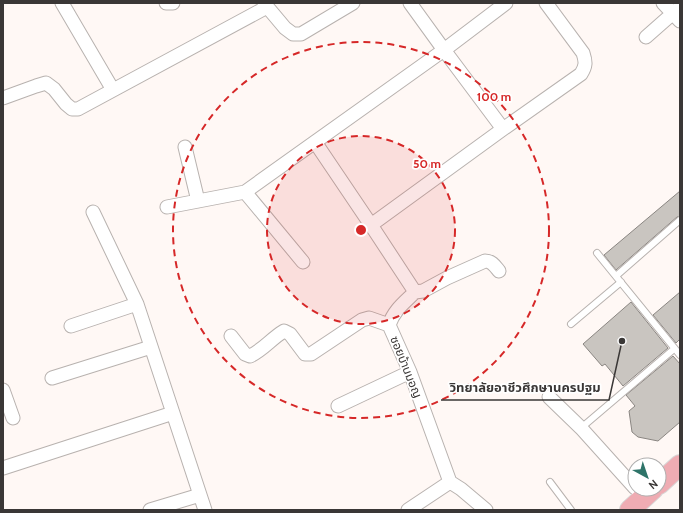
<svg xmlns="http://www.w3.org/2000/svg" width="683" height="513" font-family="Cabin,'Noto Sans Thai',sans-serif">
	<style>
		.building { fill: #c9c5c0; stroke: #8a8682 }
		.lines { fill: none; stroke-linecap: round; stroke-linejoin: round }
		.service-casing { stroke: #b8b2af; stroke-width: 8 }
		.minor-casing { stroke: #b8b2af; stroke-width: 15 }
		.primary-casing { stroke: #d8d7d7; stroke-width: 22 }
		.service { stroke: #fff; stroke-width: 6 }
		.minor { stroke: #fff; stroke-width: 13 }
		.primary { stroke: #efacb3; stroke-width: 20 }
		.ring { fill: none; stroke: #d62828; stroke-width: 2; stroke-dasharray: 7 5 }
		.labels { text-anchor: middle; stroke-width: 3.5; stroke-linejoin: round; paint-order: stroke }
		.street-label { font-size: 12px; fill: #3a3736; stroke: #fff }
		.centre { fill: #d62828; stroke: #fff; stroke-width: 2 }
		.ring-label { font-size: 12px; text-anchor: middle; font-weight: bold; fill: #d62828; stroke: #fff; stroke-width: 3.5; stroke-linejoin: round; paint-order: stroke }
		.leader { fill: none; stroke: #3a3736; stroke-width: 1.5 }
		.callout-dot { fill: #3a3736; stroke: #fff; stroke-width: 1.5 }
		.callout-label { font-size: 13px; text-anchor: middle; font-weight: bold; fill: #3a3736; stroke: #fff; stroke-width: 3.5; stroke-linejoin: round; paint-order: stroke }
	</style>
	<rect width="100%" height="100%" fill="#fff8f5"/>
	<path class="building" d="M 680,191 L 680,216 L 677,217 L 616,270 L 604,255 Z
		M 680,292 L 680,339 L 676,343 L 653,315 Z
		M 631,302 L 668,348 L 623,386 L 605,364 L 602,366 L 583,344 Z
		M 673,356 L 680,364 L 680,422 L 658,441 L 638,437 L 632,432 L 629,411 L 635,406 L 626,395 Z"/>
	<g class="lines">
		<g class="service-casing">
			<path id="service" d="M 597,253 L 680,355
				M 616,276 L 680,220
				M 571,324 L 621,282
				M 581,428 L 674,349
				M 550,482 L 571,510"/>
		</g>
		<g class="minor-casing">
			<path id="minor" d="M 62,3 L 113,90
				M 166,3 L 173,3
				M 264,3 L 285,28 L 293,34 L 301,34 L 353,3
				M 410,3 L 444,50 L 506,3
				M 663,3 L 680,21
				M 646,37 L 680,7
				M 3,98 L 36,86 L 46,83 L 54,89 L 66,104 L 72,109 L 78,109 L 267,7
				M 315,142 L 371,225 L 415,292 C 404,303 394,310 389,325 L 410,372 L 450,482
				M 185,147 L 198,201
				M 245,192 L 303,262
				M 167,207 L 245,192 L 444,50 L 503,129
				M 93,212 L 137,304 L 205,510
				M 371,225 L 503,129 L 581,74 C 586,66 586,62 583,53 L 546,3
				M 415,292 L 423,291 L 447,278 L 485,261 C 492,261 495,266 499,271
				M 71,326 L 137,304
				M 231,336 L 245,354 L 250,356 C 263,350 272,338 284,331 L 290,334 L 305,354 L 311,354 L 362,320 L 369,318 L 389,325
				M 52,378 L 151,347
				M 3,390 L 13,418
				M 549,397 L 581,428 L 635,488
				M 338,406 L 410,372
				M 3,468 L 173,413
				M 450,482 L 461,489 L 486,510
				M 150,510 L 200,495
				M 408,510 L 450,482"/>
		</g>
		<g class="primary-casing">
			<path id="primary" d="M 659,484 L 680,465
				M 630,510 L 653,489"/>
		</g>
		<use href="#service" class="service"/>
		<use href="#minor" class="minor"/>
		<use href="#primary" class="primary"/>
	</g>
	<circle cx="361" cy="230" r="94" fill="#d62828" fill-opacity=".12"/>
	<g class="ring">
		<circle cx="361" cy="230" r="94"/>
		<circle cx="361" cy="230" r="188"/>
	</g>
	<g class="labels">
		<g class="street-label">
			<text transform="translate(406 367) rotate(68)" y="4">ซอยบ้านมอญ</text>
		</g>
	</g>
	<circle cx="361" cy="230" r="6" class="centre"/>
	<g class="ring-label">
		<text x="494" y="101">100 m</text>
		<text x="427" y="168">50 m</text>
	</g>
	<path class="leader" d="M622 341L609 400H441"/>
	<circle class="callout-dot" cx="622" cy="341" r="4"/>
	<g class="callout-label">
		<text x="525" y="392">วิทยาลัยอาชีวศึกษานครปฐม</text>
	</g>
	<rect width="683" height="513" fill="none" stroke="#3a3736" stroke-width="8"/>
	<g transform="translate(647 477) rotate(140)"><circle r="19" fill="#ffffff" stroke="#b0afaf"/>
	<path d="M0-3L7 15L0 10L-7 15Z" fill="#2e7469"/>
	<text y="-6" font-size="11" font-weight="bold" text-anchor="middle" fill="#3a3736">N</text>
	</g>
</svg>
